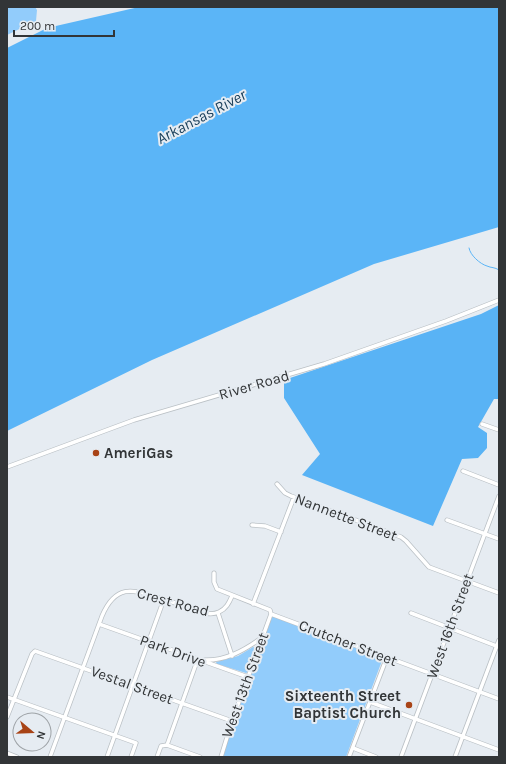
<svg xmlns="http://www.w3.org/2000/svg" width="506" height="764" font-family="Karla,sans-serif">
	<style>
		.green { fill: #92ccfb }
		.forest { fill: #59b3f5 }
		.water { fill: #5bb5f7 }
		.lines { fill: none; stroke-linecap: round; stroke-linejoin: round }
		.stream { stroke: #5bb5f7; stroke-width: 1 }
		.minor-casing { stroke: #bac0c5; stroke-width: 5 }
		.minor { stroke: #fff; stroke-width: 3.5 }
		.poi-dot { fill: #a84316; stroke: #e6ecf2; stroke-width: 1.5 }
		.labels { text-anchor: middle; stroke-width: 4; stroke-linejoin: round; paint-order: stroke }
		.street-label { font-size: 15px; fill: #323537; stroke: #e6ecf2 }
		.poi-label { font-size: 15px; font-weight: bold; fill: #323537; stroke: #e6ecf2; text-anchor: start }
		.water-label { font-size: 16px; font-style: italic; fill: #1c415c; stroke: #e6ecf2 }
	</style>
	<rect width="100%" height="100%" fill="#e6ecf2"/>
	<path class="green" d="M 7,7 L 35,7 L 37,10 L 36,21 L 7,35 Z
		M 272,617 L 275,617 L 383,658 L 346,757 L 223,757 L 225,747 Z
		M 253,647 L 256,648 L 248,672 L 246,673 L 217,664 L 216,662 L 238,656 Z"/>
	<path class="forest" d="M 499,305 L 499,399 L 494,399 L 478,427 L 487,433 L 487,448 L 478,458 L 462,459 L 433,526 L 302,475 L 320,454 L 284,398 L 284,380 L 481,314 Z"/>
	<path class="water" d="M 139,7 L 499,7 L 499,227 L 374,264 L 152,360 L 7,431 L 7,48 L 47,28 Z"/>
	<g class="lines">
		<path class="stream" d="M 469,248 C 470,255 480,264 487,266 C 491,268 495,267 499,270"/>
		<g class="minor-casing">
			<path id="minor" d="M 482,424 L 499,430
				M 7,467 L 134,420 L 324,364 L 446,321 L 499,300
				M 463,471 L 499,485
				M 277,484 L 285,493 L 291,496 L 401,537 L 406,541 L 429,567 L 499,593
				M 447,520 L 499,539
				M 252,525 L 265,526 L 281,532
				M 214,573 L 214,582 L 217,589 L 270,610 L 271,614 L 499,699
				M 253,604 L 294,497
				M 218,613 L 232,656
				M 411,613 L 499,647
				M 99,624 L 248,677
				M 204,660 C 225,661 243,651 260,639
				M 7,697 L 136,743 L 131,757
				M 370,702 L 499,750
				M 7,717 L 32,654 L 35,651 L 232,721
				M 167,745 L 196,664
				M 167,745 L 200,757
				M 353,748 L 376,757
				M 7,753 L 17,757
				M 50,757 L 102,616 C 115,585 132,588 160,598 C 170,601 181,605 192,609 C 200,612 210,616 219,612 C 226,609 229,603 232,596
				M 107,757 L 164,599
				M 157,757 L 161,746 L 167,745
				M 221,757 L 232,721 L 271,614
				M 349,757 L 387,657
				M 401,757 L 499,496
				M 455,757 L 499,640"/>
		</g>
		<use href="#minor" class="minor"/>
	</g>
	<g class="poi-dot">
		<circle cx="96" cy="453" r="4"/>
		<circle cx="409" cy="705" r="4"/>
	</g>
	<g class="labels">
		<g class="street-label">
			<text transform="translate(254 385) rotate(-16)" y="5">River Road</text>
			<text transform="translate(346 517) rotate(21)" y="5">Nannette Street</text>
			<text transform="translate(173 602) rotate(15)" y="5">Crest Road</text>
			<text transform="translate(450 626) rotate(-70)" y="5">West 16th Street</text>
			<text transform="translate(348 643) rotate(21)" y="5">Crutcher Street</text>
			<text transform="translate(173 651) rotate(20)" y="5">Park Drive</text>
			<text transform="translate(132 685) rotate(20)" y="5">Vestal Street</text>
			<text transform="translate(245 685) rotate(-70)" y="5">West 13th Street</text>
		</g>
		<g class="poi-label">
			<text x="104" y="458">AmeriGas</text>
			<text x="401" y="701" text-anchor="end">Sixteenth Street<tspan x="401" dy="17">Baptist Church</tspan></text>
		</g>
		<g class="water-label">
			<text transform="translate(201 116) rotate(-28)" y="6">Arkansas River</text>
		</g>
	</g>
	<rect width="506" height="764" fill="none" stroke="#323537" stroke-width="16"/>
	<g transform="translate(32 732) rotate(109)"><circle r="19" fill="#e6ecf2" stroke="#9ea3a7"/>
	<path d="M0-3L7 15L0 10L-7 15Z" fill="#a84316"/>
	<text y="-6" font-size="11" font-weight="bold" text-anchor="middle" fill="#323537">N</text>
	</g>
	<path d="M14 30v6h100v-6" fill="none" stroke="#323537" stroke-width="2"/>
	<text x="20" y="30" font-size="12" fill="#323537" stroke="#e6ecf2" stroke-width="3" paint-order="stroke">200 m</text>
</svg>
